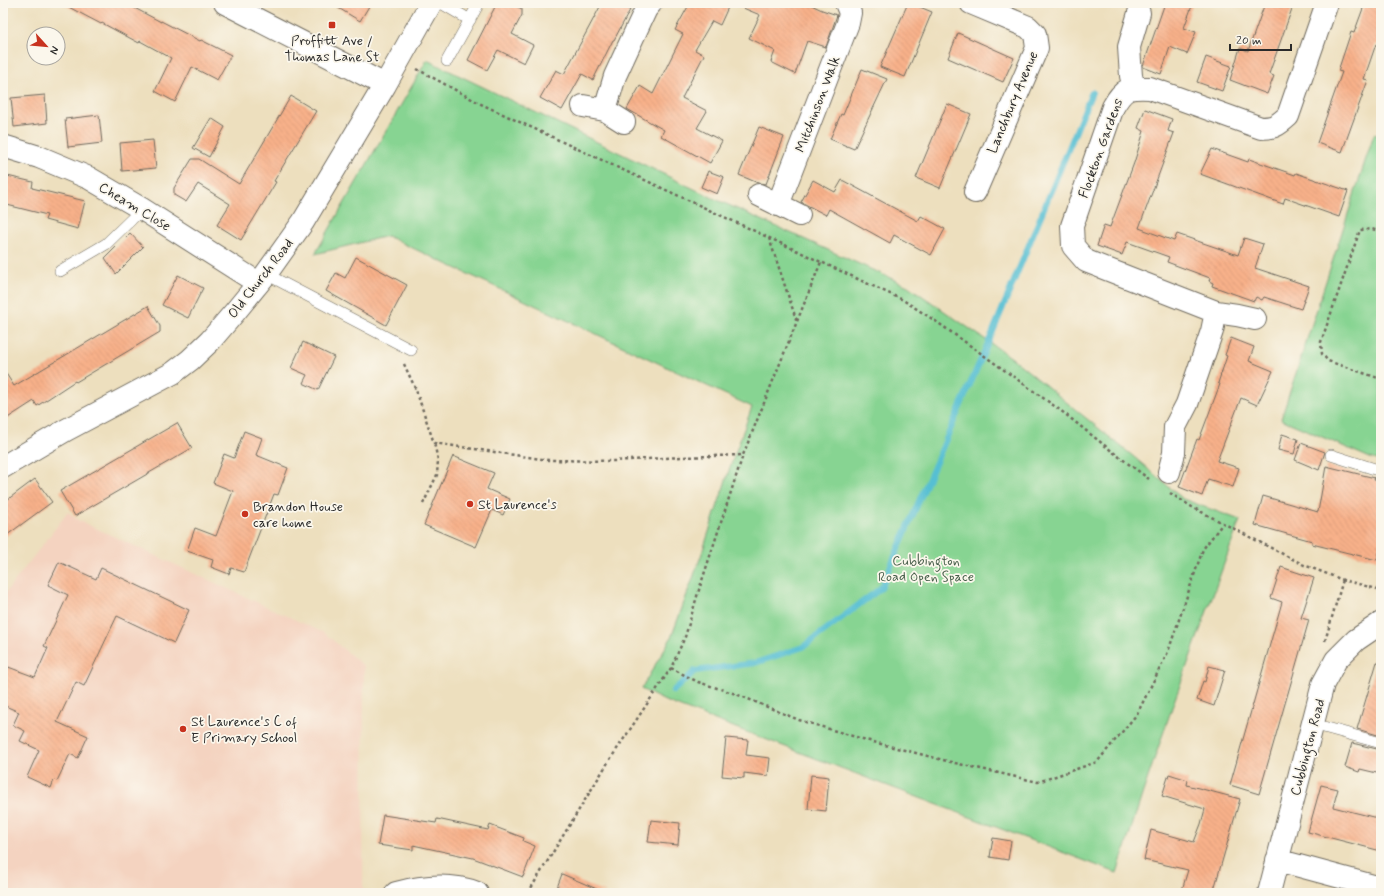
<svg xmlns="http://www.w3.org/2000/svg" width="1384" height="896" font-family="Mynerve,sans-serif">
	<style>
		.built { fill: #f4d3c0 }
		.green { fill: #87d492; stroke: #59805e }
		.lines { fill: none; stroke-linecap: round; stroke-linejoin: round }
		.stream { stroke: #56bfd3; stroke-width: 6 }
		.building { fill: url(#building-back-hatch) }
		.lane-casing { stroke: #6f6a5e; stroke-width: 12 }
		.street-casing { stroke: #6f6a5e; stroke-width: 24 }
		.secondary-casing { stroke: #6f6a5e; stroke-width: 24 }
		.path { stroke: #6f6a5e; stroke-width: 2.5; stroke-dasharray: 3 3; stroke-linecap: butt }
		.lane { stroke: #fff; stroke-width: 11 }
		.street { stroke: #fff; stroke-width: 22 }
		.secondary { stroke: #fff; stroke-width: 22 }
		.poi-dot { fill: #c8321e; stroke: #fbf7ec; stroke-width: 1.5 }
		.labels { text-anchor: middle; stroke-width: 3.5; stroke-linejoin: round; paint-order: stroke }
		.poi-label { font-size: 14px; fill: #2b2b2b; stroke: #fbf7ec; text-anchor: start }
		.street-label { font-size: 14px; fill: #2b2b2b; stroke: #fbf7ec }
		.park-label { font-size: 14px; fill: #475e4a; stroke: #fbf7ec }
	</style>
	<defs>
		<pattern id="building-back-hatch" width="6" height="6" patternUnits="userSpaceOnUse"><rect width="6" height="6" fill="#f8b18a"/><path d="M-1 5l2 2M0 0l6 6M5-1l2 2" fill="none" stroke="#d59877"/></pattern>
	</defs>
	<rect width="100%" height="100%" fill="#fbf7ec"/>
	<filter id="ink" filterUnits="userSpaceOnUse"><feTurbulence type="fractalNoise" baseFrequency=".025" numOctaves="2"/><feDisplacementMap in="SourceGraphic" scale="8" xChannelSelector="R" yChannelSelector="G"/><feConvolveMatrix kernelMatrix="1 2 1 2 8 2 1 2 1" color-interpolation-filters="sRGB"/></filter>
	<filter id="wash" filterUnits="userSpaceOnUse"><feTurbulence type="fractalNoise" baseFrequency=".012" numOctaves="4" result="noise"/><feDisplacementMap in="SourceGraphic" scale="16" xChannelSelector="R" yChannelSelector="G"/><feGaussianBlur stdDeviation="0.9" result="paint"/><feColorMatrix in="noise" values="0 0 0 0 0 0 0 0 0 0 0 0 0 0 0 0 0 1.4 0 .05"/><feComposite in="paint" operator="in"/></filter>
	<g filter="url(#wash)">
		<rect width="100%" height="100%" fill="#eddfbe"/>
		<path class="built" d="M 68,512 L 78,520 L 324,633 L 364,666 L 363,891 L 361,893 L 3,893 L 3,801 L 6,794 L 3,793 L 3,596 Z"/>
		<path class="green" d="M 427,60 L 713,198 L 908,286 L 1012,358 L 1134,457 L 1183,499 L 1240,520 L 1175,699 L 1143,792 L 1117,873 L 665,701 L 641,689 L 671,638 L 701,556 L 733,459 L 752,407 L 387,236 L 315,254 Z
			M 1374,134 L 1381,136 L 1381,461 L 1370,458 L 1281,419 Z"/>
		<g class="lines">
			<path class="stream" d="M 673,691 L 695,671 L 755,663 L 803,647 L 881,588 L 992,334 L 1092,92"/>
		</g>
		<g id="blocks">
			<path class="building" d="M 61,3 L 125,3 L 161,22 L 161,21 L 200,41 L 201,40 L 231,55 L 217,80 L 192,67 L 175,102 L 155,91 L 171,58 L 140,41 L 139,43 L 102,23 L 101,24 Z
				M 330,3 L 371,3 L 360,21 Z
				M 497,3 L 510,3 L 522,9 L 522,15 L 512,34 L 533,45 L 524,63 L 498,50 L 487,70 L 468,60 Z
				M 602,3 L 616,3 L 630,10 L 614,40 L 613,40 L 593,80 L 582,74 L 562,110 L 540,98 L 556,70 L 564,74 Z
				M 690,3 L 730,3 L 720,25 L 712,21 L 695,50 L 704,55 L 682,98 L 707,111 L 697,128 L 722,141 L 710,163 L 661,136 L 664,130 L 627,109 L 640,86 L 653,94 L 683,34 L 675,30 Z
				M 731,3 L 807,3 L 822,10 L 837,15 L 826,47 L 807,41 L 795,74 L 771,62 L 775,51 L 749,38 L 760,15 Z
				M 908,3 L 910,3 L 932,12 L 905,77 L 880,67 Z
				M 1165,3 L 1193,3 L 1184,28 L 1196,32 L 1187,54 L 1170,47 L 1161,74 L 1143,67 L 1143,66 Z
				M 1265,3 L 1294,3 L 1269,74 L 1274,76 L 1267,94 L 1230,80 L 1240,48 L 1248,51 Z
				M 1365,3 L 1381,3 L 1381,46 L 1376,44 L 1364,79 L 1368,80 L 1342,152 L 1317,143 L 1342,72 L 1338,71 L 1351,32 L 1354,33 Z
				M 958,33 L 1014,58 L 1003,82 L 948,58 Z
				M 1206,57 L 1231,66 L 1222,91 L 1197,82 Z
				M 862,69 L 887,79 L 854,149 L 830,139 L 841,114 L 843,115 Z
				M 45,95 L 47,123 L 14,127 L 11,98 Z
				M 291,96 L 316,111 L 274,181 L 276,182 L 241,240 L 217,225 L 230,204 L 198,184 L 186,202 L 174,195 L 174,188 L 192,159 L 199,159 L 239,184 Z
				M 947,104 L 971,114 L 940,188 L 916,178 Z
				M 1145,109 L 1172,119 L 1168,131 L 1174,133 L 1139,228 L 1174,241 L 1177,234 L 1238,255 L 1244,238 L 1263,244 L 1255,268 L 1309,286 L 1301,309 L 1264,297 L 1262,300 L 1256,297 L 1254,301 L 1212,286 L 1213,283 L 1209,281 L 1210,278 L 1167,262 L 1169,257 L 1127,242 L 1122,255 L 1097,246 L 1104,225 L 1110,227 L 1134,163 L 1144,131 L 1138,128 Z
				M 99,115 L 102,143 L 68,147 L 65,119 Z
				M 211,118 L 225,127 L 209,157 L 193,148 Z
				M 759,127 L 784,137 L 766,184 L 758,183 L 739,175 Z
				M 153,140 L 156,168 L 122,171 L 120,143 Z
				M 1212,149 L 1248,162 L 1249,159 L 1295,175 L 1296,173 L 1348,191 L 1339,217 L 1285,198 L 1283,204 L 1200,174 Z
				M 708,171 L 724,177 L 717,194 L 701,187 Z
				M 3,175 L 33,182 L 32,188 L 85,201 L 78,229 L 45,220 L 47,215 L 3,204 Z
				M 813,180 L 835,192 L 842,180 L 918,221 L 921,216 L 945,229 L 931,255 L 894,235 L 890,243 L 829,209 L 826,215 L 801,202 Z
				M 130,233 L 143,247 L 116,274 L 105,258 Z
				M 356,257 L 407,285 L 386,325 L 326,291 L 336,273 L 345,278 Z
				M 178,275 L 203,288 L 188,318 L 162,305 Z
				M 148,306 L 160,326 L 160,332 L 76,382 L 75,381 L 37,406 L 34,401 L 3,421 L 3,369 L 14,386 Z
				M 1231,338 L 1254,347 L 1249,361 L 1273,371 L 1257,405 L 1241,398 L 1217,461 L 1239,468 L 1233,487 L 1208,479 L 1202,496 L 1179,487 L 1197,439 L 1199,440 L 1220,384 L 1218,383 L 1227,356 L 1225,355 Z
				M 303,342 L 334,357 L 318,390 L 303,383 L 307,375 L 291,368 Z
				M 177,423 L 192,448 L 75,516 L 60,491 Z
				M 244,431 L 262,438 L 256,455 L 288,468 L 278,495 L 274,494 L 244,572 L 231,568 L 229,574 L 211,567 L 213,560 L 187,551 L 195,528 L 216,536 L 233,491 L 213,483 L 224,454 L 234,458 Z
				M 1282,434 L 1298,439 L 1294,454 L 1278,450 Z
				M 1301,443 L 1325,452 L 1319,470 L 1295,460 Z
				M 453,456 L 494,473 L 487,489 L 510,499 L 503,515 L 492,510 L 476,547 L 424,525 Z
				M 1326,466 L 1375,478 L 1374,480 L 1381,481 L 1381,545 L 1377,560 L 1312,544 L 1312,541 L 1255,525 L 1263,496 L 1318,512 Z
				M 35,479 L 52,502 L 3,538 L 3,503 Z
				M 59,562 L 96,579 L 101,568 L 189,610 L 174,643 L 117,616 L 84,686 L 76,682 L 57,722 L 88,736 L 78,758 L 70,754 L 57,781 L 54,780 L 51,788 L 27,777 L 39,750 L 20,741 L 25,731 L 13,725 L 19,712 L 3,705 L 3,665 L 35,677 L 48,648 L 44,646 L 68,595 L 48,585 Z
				M 1281,567 L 1314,578 L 1301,618 L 1309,620 L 1259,794 L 1230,785 L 1282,602 L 1271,598 Z
				M 1377,662 L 1381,663 L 1381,736 L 1357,729 Z
				M 1209,666 L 1225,670 L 1214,706 L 1197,700 L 1203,681 L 1205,682 Z
				M 726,738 L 748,740 L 746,755 L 770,758 L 768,776 L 744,773 L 744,778 L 722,776 Z
				M 1352,743 L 1381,750 L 1381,774 L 1360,769 L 1359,772 L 1345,767 Z
				M 1169,774 L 1188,780 L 1187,785 L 1240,799 L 1213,893 L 1192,893 L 1182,890 L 1188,870 L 1144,860 L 1151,830 L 1194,842 L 1201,824 L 1205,809 L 1162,796 Z
				M 811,775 L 829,777 L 826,811 L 808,809 Z
				M 1321,785 L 1338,789 L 1333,807 L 1381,819 L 1381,851 L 1308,832 Z
				M 383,815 L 436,823 L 437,819 L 488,830 L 490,825 L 524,838 L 523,841 L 535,846 L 523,877 L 473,858 L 413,845 L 413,850 L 378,845 Z
				M 651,820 L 680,823 L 678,845 L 648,842 Z
				M 993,838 L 1011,841 L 1008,860 L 990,857 Z
				M 562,874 L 606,893 L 555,893 Z"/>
		</g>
	</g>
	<g filter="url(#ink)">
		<use href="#blocks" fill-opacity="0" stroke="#6f6a5e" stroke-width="1"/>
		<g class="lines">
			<g class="lane-casing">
				<path id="lane" d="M 441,3 L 470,20
					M 447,61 L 479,3
					M 60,271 L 106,244 L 142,209
					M 266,274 L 411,350
					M 1331,455 L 1381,471
					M 1313,724 L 1381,743"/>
			</g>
			<g class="street-casing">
				<path id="street" d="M 971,3 L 1028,27 L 1035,34 L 1037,48 L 975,192
					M 1134,87 L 1131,76 L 1129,47 L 1139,13
					M 583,106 L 605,110 L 624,122
					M 605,110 L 615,76 L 646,9 L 651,3
					M 3,146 L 39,157 L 89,178 L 142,209 L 258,283
					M 759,195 L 799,215
					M 778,205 L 848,23 L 850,13 L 846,3
					M 1255,319 L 1237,315 L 1216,312 L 1086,261 L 1073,246 L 1072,226 L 1113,107 C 1124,88 1128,87 1150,88 L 1261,128 C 1274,128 1278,125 1288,116 L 1327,3
					M 1169,472 L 1174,453 L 1175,427 L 1187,404 L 1201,363 L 1212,331 L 1216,312
					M 1277,860 L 1381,888
					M 396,893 C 422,886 451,883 477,893
					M 1269,893 L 1323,684 L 1336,660 L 1356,640 L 1381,623"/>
			</g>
			<g class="secondary-casing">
				<path id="secondary" d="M 225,3 L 385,85
					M 3,467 L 66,430 L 173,373 L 190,360 L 210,341 L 234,313 L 266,274 L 303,222 L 385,85 L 431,3"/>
			</g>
			<path class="path" d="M 417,69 L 481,104 L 903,300 L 937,322 L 1060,410 L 1118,456 L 1149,479
				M 1381,232 L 1372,229 L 1360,230 L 1321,342 L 1322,354 L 1328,361 L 1381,379
				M 769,238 L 797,322
				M 404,364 L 416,390 L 434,443 L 548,460 L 613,461 L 682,457 L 743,455
				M 1170,493 L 1192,507 L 1304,565 L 1343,580 L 1381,590
				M 423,504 L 437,475 L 438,460 L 434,443
				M 1325,641 L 1343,580
				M 671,668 L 698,682 L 736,694 L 799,720 L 866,740 L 955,763 L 1038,782 L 1097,762 L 1137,714 L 1168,652 L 1203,549 L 1223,523
				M 528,893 L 607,764 L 671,668 L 685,637 L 698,593 L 743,455 L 821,262"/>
			<use href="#lane" class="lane"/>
			<use href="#street" class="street"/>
			<use href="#secondary" class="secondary"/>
		</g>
	</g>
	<g class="poi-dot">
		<rect x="328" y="21" width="8" height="8" rx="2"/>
		<circle cx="470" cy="504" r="4"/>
		<circle cx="245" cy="514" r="4"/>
		<circle cx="183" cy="729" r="4"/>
	</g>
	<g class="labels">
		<g class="poi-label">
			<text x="332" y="45" text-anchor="middle">Proffitt Ave /<tspan x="332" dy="16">Thomas Lane St</tspan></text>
			<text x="478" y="509">St Laurence's</text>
			<text x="253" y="511">Brandon House<tspan x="253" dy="16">care home</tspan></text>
			<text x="191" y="726">St Laurence's C of<tspan x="191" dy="16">E Primary School</tspan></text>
		</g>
		<g class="street-label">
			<text transform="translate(1012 102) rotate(-67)" y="5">Lanchbury Avenue</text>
			<text transform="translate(817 104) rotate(-69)" y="5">Mitchinson Walk</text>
			<text transform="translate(1100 148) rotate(-70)" y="5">Flockton Gardens</text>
			<text transform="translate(135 206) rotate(31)" y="5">Cheam Close</text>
			<text transform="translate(260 278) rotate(-52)" y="5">Old Church Road</text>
			<text transform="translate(1307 747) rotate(-75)" y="5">Cubbington Road</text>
		</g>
		<g class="park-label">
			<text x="926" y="565">Cubbington<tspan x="926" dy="16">Road Open Space</tspan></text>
		</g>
	</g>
	<rect width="1384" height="896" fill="none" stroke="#fbf7ec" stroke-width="16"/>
	<g transform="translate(46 46) rotate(117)"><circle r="19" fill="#fbf7ec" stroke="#a8a59f"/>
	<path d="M0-3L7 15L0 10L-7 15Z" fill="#c8321e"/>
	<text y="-6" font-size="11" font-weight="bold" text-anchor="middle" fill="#2b2b2b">N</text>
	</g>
	<path d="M1230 44v6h61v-6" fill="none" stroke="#2b2b2b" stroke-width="2"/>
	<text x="1236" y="44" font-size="12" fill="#2b2b2b" stroke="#fbf7ec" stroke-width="3" paint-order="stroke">20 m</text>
</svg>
